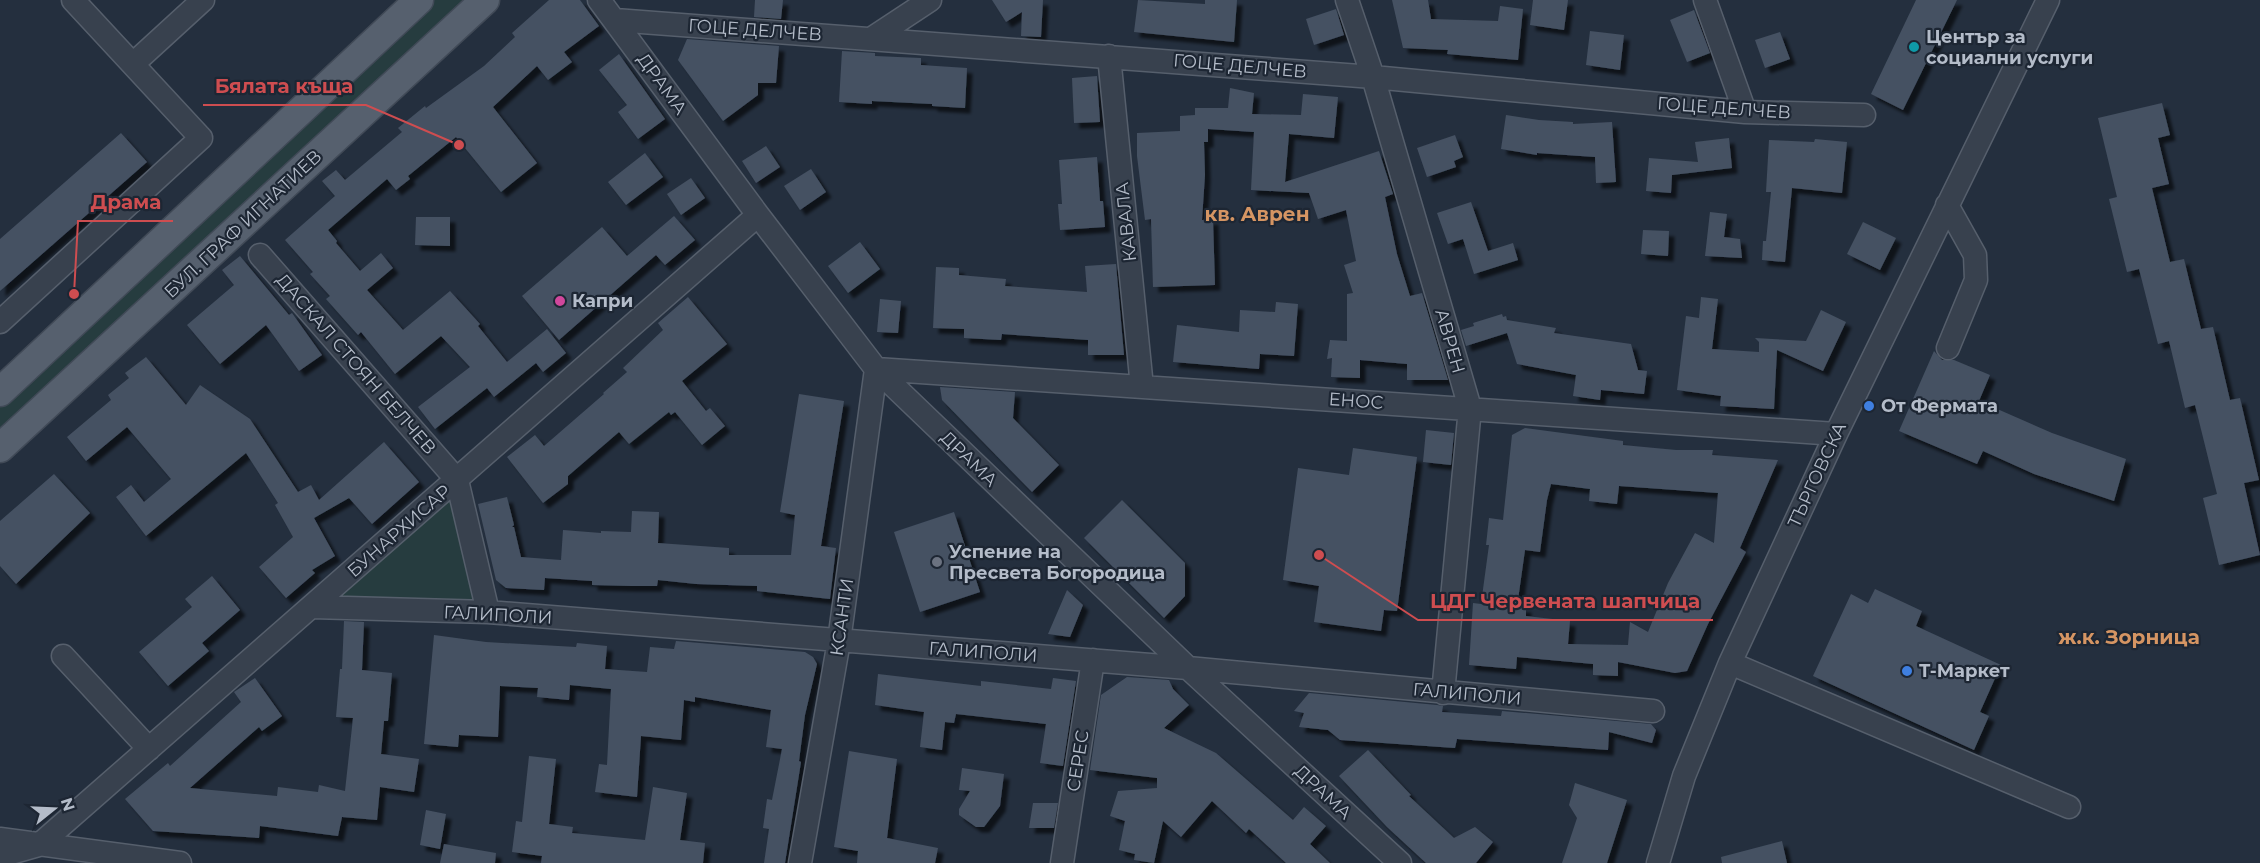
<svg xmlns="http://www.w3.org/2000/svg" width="2260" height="863" font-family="Montserrat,sans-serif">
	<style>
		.green { fill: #263c3f }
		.building { fill: #455162; fill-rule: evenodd; filter: url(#shadow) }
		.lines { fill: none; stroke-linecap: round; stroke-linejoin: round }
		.minor-casing { stroke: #565f6c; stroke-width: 25 }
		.major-casing { stroke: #414a57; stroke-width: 31 }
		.minor { stroke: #38414e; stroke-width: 22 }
		.major { stroke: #56606e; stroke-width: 28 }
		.culture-dot { fill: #0f9aa8; stroke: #1d2633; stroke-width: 2 }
		.hotel-dot { fill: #d1479c; stroke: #1d2633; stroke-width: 2 }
		.shop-dot { fill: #3f7fe0; stroke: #1d2633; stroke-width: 2 }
		.worship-dot { fill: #6b7280; stroke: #1d2633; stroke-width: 2 }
		.labels { text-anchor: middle; stroke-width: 4.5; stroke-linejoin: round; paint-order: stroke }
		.street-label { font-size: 18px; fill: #b4bcc9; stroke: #1d2633 }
		.poi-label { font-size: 18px; font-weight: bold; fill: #b4bcc9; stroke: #1d2633; text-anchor: start }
		.neighbourhood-label { font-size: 20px; font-weight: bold; fill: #d59563; stroke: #1d2633 }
		.leader { fill: none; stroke: #ce4d50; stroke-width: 2 }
		.callout-dot { fill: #ce4d50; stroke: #1d2633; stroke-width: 2 }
		.callout-label { font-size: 20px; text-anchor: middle; font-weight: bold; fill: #ce4d50; stroke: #1d2633; stroke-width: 4.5; stroke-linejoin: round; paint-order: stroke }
	</style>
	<defs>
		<filter id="shadow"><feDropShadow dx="5.5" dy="5.5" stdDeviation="1.5" flood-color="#0009"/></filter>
	</defs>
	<rect width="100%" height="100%" fill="#242f3e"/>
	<path class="green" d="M 419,0 L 485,0 L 0,448 L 0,392 Z
		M 457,480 L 488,612 L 312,607 Z"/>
	<path class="building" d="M 549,0 L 580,0 L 599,26 L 564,52 L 572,62 L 548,80 L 537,66 L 493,107 L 537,163 L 501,192 L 456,137 L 408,176 L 410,179 L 396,190 L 387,179 L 328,230 L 337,241 L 336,243 L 360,271 L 381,253 L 393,268 L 367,290 L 403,330 L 450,291 L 480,324 L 478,326 L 507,362 L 547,329 L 566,353 L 543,372 L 536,363 L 494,397 L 487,388 L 435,429 L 418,407 L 470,367 L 441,336 L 395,374 L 361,332 L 358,335 L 326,299 L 330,296 L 310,274 L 313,272 L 285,240 L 335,196 L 322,181 L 336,170 L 345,180 L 402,132 L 398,128 L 425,106 L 426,108 L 484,66 L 515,37 L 512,33 Z
		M 755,0 L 783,0 L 781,19 L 754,17 Z
		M 992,0 L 1043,0 L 1041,37 L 1021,36 L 1022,12 L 1006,22 Z
		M 1138,0 L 1205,4 L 1205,0 L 1237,0 L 1234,42 L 1134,32 Z
		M 1392,0 L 1428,0 L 1431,19 L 1498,21 L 1500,6 L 1523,9 L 1518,60 L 1447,54 L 1448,50 L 1403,48 Z
		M 1533,0 L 1568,0 L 1564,30 L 1530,25 Z
		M 1916,0 L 1957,0 L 1903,110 L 1871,94 Z
		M 1336,9 L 1344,35 L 1314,45 L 1306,19 Z
		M 1694,10 L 1710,53 L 1687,62 L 1670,20 Z
		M 1590,31 L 1624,35 L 1620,70 L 1586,65 Z
		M 1780,32 L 1790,59 L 1765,68 L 1755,40 Z
		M 687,39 L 779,46 L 776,83 L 758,83 L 758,95 L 723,121 L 678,60 Z
		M 842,51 L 875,53 L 875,56 L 921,58 L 921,65 L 967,68 L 965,108 L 932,106 L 932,104 L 872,101 L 872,104 L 839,102 Z
		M 619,54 L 665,119 L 638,139 L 618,112 L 627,105 L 599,70 Z
		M 1097,76 L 1100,122 L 1074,123 L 1072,78 Z
		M 1230,88 L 1254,93 L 1252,114 L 1301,115 L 1303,94 L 1338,97 L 1334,138 L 1289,134 L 1285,182 L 1379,151 L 1393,194 L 1385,197 L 1397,254 L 1410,296 L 1422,293 L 1448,380 L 1407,380 L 1407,364 L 1360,360 L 1360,378 L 1331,377 L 1332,358 L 1327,359 L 1330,340 L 1347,341 L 1347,294 L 1353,293 L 1344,265 L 1356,261 L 1346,210 L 1318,219 L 1309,193 L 1251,190 L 1254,132 L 1208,129 L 1208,142 L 1204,142 L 1205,175 L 1202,220 L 1213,219 L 1215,285 L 1153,287 L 1151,219 L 1145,220 L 1137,156 L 1137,133 L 1180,131 L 1180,116 L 1195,115 L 1195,108 L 1228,108 Z
		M 2162,103 L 2170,135 L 2158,138 L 2169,184 L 2152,188 L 2170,262 L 2184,259 L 2201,329 L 2213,327 L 2230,400 L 2240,398 L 2259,480 L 2244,483 L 2260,555 L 2219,565 L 2203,498 L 2217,494 L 2195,405 L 2185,408 L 2169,341 L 2158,344 L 2139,269 L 2127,272 L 2109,199 L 2117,197 L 2098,118 Z
		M 1506,115 L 1539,120 L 1573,122 L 1573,124 L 1612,122 L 1616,182 L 1596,183 L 1595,157 L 1537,153 L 1537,155 L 1501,149 Z
		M 121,133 L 147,162 L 0,291 L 0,239 Z
		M 1455,135 L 1463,157 L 1454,161 L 1456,167 L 1427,177 L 1417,148 Z
		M 1729,138 L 1732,168 L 1672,175 L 1671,193 L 1646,191 L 1649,158 L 1698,162 L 1695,142 Z
		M 1815,139 L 1847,142 L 1842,193 L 1792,188 L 1785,262 L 1762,260 L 1763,241 L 1766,241 L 1771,192 L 1766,192 L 1769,140 L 1814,142 Z
		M 766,146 L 780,167 L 756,183 L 742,161 Z
		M 645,153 L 663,177 L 626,205 L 608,182 Z
		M 1097,157 L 1100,201 L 1103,201 L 1105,227 L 1060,230 L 1058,204 L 1062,204 L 1059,160 Z
		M 811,169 L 826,192 L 800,210 L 784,186 Z
		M 691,178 L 705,198 L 681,215 L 667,194 Z
		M 1471,202 L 1488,251 L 1513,243 L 1518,260 L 1474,274 L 1463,239 L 1448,244 L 1437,213 Z
		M 1710,212 L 1727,214 L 1724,237 L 1740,239 L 1742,258 L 1705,256 Z
		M 674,216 L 695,240 L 665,265 L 656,255 L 559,340 L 522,296 L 602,227 L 627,256 Z
		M 416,217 L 450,217 L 450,246 L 415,245 Z
		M 1863,222 L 1896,238 L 1880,270 L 1847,254 Z
		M 1643,230 L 1669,231 L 1668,256 L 1641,254 Z
		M 860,242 L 880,269 L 848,293 L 828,266 Z
		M 240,256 L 289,315 L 292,313 L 322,355 L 299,371 L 266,325 L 220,364 L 187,325 L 234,285 L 222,270 Z
		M 1116,264 L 1124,355 L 1088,355 L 1088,340 L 1002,334 L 1001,340 L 964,338 L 964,329 L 933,328 L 936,267 L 959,268 L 959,275 L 1006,279 L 1005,286 L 1087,292 L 1085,266 Z
		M 688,297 L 727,344 L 682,381 L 706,411 L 710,408 L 725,426 L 702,445 L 675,412 L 671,415 L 669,412 L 629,444 L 619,432 L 568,476 L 568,484 L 543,503 L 507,457 L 535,435 L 544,446 L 604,394 L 603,393 L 627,372 L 623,368 L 663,330 L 658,323 Z
		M 1701,297 L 1718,299 L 1712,349 L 1759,352 L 1759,342 L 1755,338 L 1806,341 L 1821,310 L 1846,322 L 1823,371 L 1777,350 L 1774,409 L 1720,406 L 1721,396 L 1677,390 L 1686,316 L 1699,318 Z
		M 880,299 L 901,301 L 898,333 L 877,332 Z
		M 1276,302 L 1298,304 L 1294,356 L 1260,354 L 1259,369 L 1173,362 L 1177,325 L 1239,332 L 1240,310 L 1275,312 Z
		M 1502,314 L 1503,317 L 1506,316 L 1507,320 L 1556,328 L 1554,333 L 1631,344 L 1638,370 L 1647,371 L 1644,394 L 1601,390 L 1600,400 L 1573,396 L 1576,375 L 1517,364 L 1507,333 L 1466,346 L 1461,330 L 1474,326 L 1473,323 Z
		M 1934,351 L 1942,360 L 1954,360 L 1990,375 L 1979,401 L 2052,433 L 2126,459 L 2114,501 L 2034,474 L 1983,451 L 1977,464 L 1899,431 Z
		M 146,357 L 186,405 L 200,385 L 250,419 L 298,492 L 311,485 L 319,500 L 384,442 L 419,482 L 372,524 L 349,498 L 314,518 L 335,556 L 312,570 L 315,573 L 286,598 L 259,567 L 293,537 L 275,505 L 278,503 L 246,453 L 146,536 L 116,497 L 131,485 L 144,502 L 171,479 L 127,427 L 86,461 L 67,437 L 111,400 L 108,395 L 129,378 L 125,373 Z
		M 940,387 L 1015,392 L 1013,418 L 1059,465 L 1032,492 L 942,400 Z
		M 799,394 L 844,401 L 821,546 L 836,548 L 830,599 L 757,591 L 757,586 L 696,584 L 658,580 L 657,586 L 631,586 L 592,585 L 592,581 L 545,578 L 544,590 L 506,588 L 496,580 L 478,504 L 507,497 L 514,525 L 512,527 L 514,527 L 521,557 L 561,560 L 563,530 L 601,533 L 601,531 L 631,532 L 632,511 L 659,512 L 658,543 L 729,548 L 729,555 L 791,555 L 795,515 L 780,512 Z
		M 1525,428 L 1623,441 L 1623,445 L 1676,450 L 1713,450 L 1712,455 L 1778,460 L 1740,548 L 1746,552 L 1708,624 L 1687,671 L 1675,673 L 1618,662 L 1618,676 L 1593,675 L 1593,664 L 1517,657 L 1516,669 L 1469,665 L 1473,603 L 1481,604 L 1489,545 L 1486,545 L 1489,518 L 1503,520 L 1512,435 ZM 1551,484 L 1590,489 L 1589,501 L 1617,504 L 1619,486 L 1718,493 L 1714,543 L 1695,533 L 1668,583 L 1648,632 L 1630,622 L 1628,645 L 1568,644 L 1570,621 L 1526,616 L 1526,607 L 1517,607 L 1525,550 L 1540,552 L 1547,500 Z
		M 1426,430 L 1454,433 L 1451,465 L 1423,462 Z
		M 1353,448 L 1417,457 L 1397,611 L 1384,610 L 1381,631 L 1314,622 L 1319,586 L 1283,580 L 1298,468 L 1349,475 Z
		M 54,474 L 90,513 L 16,584 L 0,566 L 0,521 Z
		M 1122,500 L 1185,563 L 1185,596 L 1164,618 L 1084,538 Z
		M 954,512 L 980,592 L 920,612 L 894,532 Z
		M 212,576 L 240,610 L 202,643 L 209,651 L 168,686 L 139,652 L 192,607 L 185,599 Z
		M 1875,589 L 1922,611 L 1916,626 L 2001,665 L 1980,712 L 1989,716 L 1974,750 L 1813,676 L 1851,594 L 1868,603 Z
		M 1067,590 L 1083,605 L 1070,637 L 1048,634 Z
		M 344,621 L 364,622 L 362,670 L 392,673 L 388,721 L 384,721 L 381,754 L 419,759 L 414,792 L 380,787 L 377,820 L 342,817 L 338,836 L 260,826 L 259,838 L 153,831 L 125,799 L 168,763 L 170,766 L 241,702 L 234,692 L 255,678 L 282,716 L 262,731 L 259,727 L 190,788 L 277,796 L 278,787 L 318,792 L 319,785 L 345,791 L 353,718 L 336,717 L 340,669 L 342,669 Z
		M 434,635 L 486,642 L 576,647 L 577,643 L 607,646 L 605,669 L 647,672 L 650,647 L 674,649 L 676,641 L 805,652 L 813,657 L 817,664 L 805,715 L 799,761 L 801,762 L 785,863 L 764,863 L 769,829 L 763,828 L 767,799 L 772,800 L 782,749 L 766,747 L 771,710 L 695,697 L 695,702 L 684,700 L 681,740 L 641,736 L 637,797 L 595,792 L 599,764 L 607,765 L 611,689 L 570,685 L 569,700 L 537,697 L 538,688 L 500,686 L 498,737 L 459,735 L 458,747 L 424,744 Z
		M 878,674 L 981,686 L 981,681 L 1051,689 L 1053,678 L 1076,681 L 1063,766 L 1040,763 L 1046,724 L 956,714 L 954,723 L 945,722 L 942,750 L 920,747 L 924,712 L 875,705 Z
		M 1127,677 L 1169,680 L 1173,689 L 1189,705 L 1164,728 L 1216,753 L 1293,820 L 1304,807 L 1326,826 L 1310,844 L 1330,863 L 1286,863 L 1249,829 L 1246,833 L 1212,801 L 1181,837 L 1163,821 L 1154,863 L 1134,860 L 1135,854 L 1119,850 L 1125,821 L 1110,816 L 1118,791 L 1157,788 L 1157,778 L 1090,770 L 1101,695 Z
		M 1309,693 L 1437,705 L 1443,706 L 1442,712 L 1501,716 L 1502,711 L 1651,724 L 1656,730 L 1652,743 L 1609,732 L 1608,750 L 1457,739 L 1455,748 L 1340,740 L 1328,730 L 1299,727 L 1304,713 L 1294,711 Z
		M 1368,750 L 1411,795 L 1409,796 L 1454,838 L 1475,827 L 1493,842 L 1476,863 L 1426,863 L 1387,827 L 1339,776 Z
		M 849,751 L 897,759 L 887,838 L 938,848 L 935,863 L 857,863 L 858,851 L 834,847 Z
		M 529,756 L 556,759 L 549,824 L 573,827 L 572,833 L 645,840 L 653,787 L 687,793 L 680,840 L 705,843 L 703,863 L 541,863 L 542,856 L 512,852 L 516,821 L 522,822 Z
		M 962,768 L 1004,774 L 1000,806 L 984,827 L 976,827 L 959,815 L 959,809 L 970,791 L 959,790 Z
		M 1575,783 L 1627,800 L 1607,863 L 1562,863 L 1577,818 L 1569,805 Z
		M 1033,803 L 1058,803 L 1054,828 L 1029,828 Z
		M 426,810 L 446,814 L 440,849 L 420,845 Z
		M 1782,841 L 1787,863 L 1722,863 L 1721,857 Z
		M 444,844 L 496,853 L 495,863 L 440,863 Z"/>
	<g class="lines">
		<g class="minor-casing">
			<path id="minor" d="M 599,0 L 758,215 L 876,369 L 1188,668 L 1400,863
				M 1347,0 L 1373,77 L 1470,408 L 1443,693
				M 1705,0 L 1745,112
				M 615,20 L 1373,77 L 1745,112 L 1864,115
				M 871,39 L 930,0
				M 1109,56 L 1142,387
				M 133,64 L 203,0
				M 1947,205 L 1975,255 L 1976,280 L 1948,348
				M 260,255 L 457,480 L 488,612
				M 0,322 L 201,138 L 73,0
				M 312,607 L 488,612 L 1188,668 L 1653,711
				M 63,656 L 149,749
				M 1730,663 L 2069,807
				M 0,839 L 180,863
				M 0,856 L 39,845 L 758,215
				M 800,863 L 839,641 L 876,369 L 1836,434
				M 1062,863 L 1093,660
				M 1658,863 L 1684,776 L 1730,663 L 1836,434 L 2048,0"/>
		</g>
		<g class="major-casing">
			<path id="major" d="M 0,392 L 419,0
				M 0,448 L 485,0"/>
		</g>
		<use href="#minor" class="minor"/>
		<use href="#major" class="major"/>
	</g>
	<circle class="culture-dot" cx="1914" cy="47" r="6"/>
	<circle class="hotel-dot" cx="560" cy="301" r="6"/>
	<g class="shop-dot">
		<circle cx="1869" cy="406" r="6"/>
		<circle cx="1907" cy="671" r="6"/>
	</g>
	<circle class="worship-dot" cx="937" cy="562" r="6"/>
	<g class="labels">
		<g class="street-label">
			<text transform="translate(755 30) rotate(4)" y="6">ГОЦЕ ДЕЛЧЕВ</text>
			<text transform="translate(1240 66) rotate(5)" y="6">ГОЦЕ ДЕЛЧЕВ</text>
			<text transform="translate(662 84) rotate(54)" y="6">ДРАМА</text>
			<text transform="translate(1724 108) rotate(4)" y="6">ГОЦЕ ДЕЛЧЕВ</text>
			<text transform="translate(1126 222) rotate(-96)" y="6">КАВАЛА</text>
			<text transform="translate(243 224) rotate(-43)" y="6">БУЛ. ГРАФ ИГНАТИЕВ</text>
			<text transform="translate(1450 341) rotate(74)" y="6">АВРЕН</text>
			<text transform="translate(356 364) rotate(49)" y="6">ДАСКАЛ СТОЯН БЕЛЧЕВ</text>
			<text transform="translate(1356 401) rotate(4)" y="6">ЕНОС</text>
			<text transform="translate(969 459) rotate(44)" y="6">ДРАМА</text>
			<text transform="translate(1817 475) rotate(-65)" y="6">ТЪРГОВСКА</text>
			<text transform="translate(399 531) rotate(-41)" y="6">БУНАРХИСАР</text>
			<text transform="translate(498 615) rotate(3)" y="6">ГАЛИПОЛИ</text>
			<text transform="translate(842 617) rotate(-82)" y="6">КСАНТИ</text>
			<text transform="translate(983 652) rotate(4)" y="6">ГАЛИПОЛИ</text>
			<text transform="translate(1467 694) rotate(5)" y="6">ГАЛИПОЛИ</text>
			<text transform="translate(1078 761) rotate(-81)" y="6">СЕРЕС</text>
			<text transform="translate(1323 792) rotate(43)" y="6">ДРАМА</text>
		</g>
		<g class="poi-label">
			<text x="1926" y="43">Център за<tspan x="1926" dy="21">социални услуги</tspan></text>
			<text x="572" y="307">Капри</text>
			<text x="1881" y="412">От Фермата</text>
			<text x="949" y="558">Успение на<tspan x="949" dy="21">Пресвета Богородица</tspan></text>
			<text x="1919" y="677">Т-Маркет</text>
		</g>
		<g class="neighbourhood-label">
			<text x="1257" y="221">кв. Аврен</text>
			<text x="2129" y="644">ж.к. Зорница</text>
		</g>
	</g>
	<path class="leader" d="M459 145L366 105H203M74 294L78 221H173M1319 555L1418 620H1713"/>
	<g class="callout-dot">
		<circle cx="459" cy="145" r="6"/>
		<circle cx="74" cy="294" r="6"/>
		<circle cx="1319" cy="555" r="6"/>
	</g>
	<g class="callout-label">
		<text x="284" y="93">Бялата къща</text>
		<text x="126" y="209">Драма</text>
		<text x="1565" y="608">ЦДГ Червената шапчица</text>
	</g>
	<g transform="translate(54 809) rotate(72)" stroke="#1d2633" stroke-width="4.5" paint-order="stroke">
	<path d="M0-4.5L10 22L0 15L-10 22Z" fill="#b4bcc9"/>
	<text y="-9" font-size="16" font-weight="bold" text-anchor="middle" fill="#b4bcc9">N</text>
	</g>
</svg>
